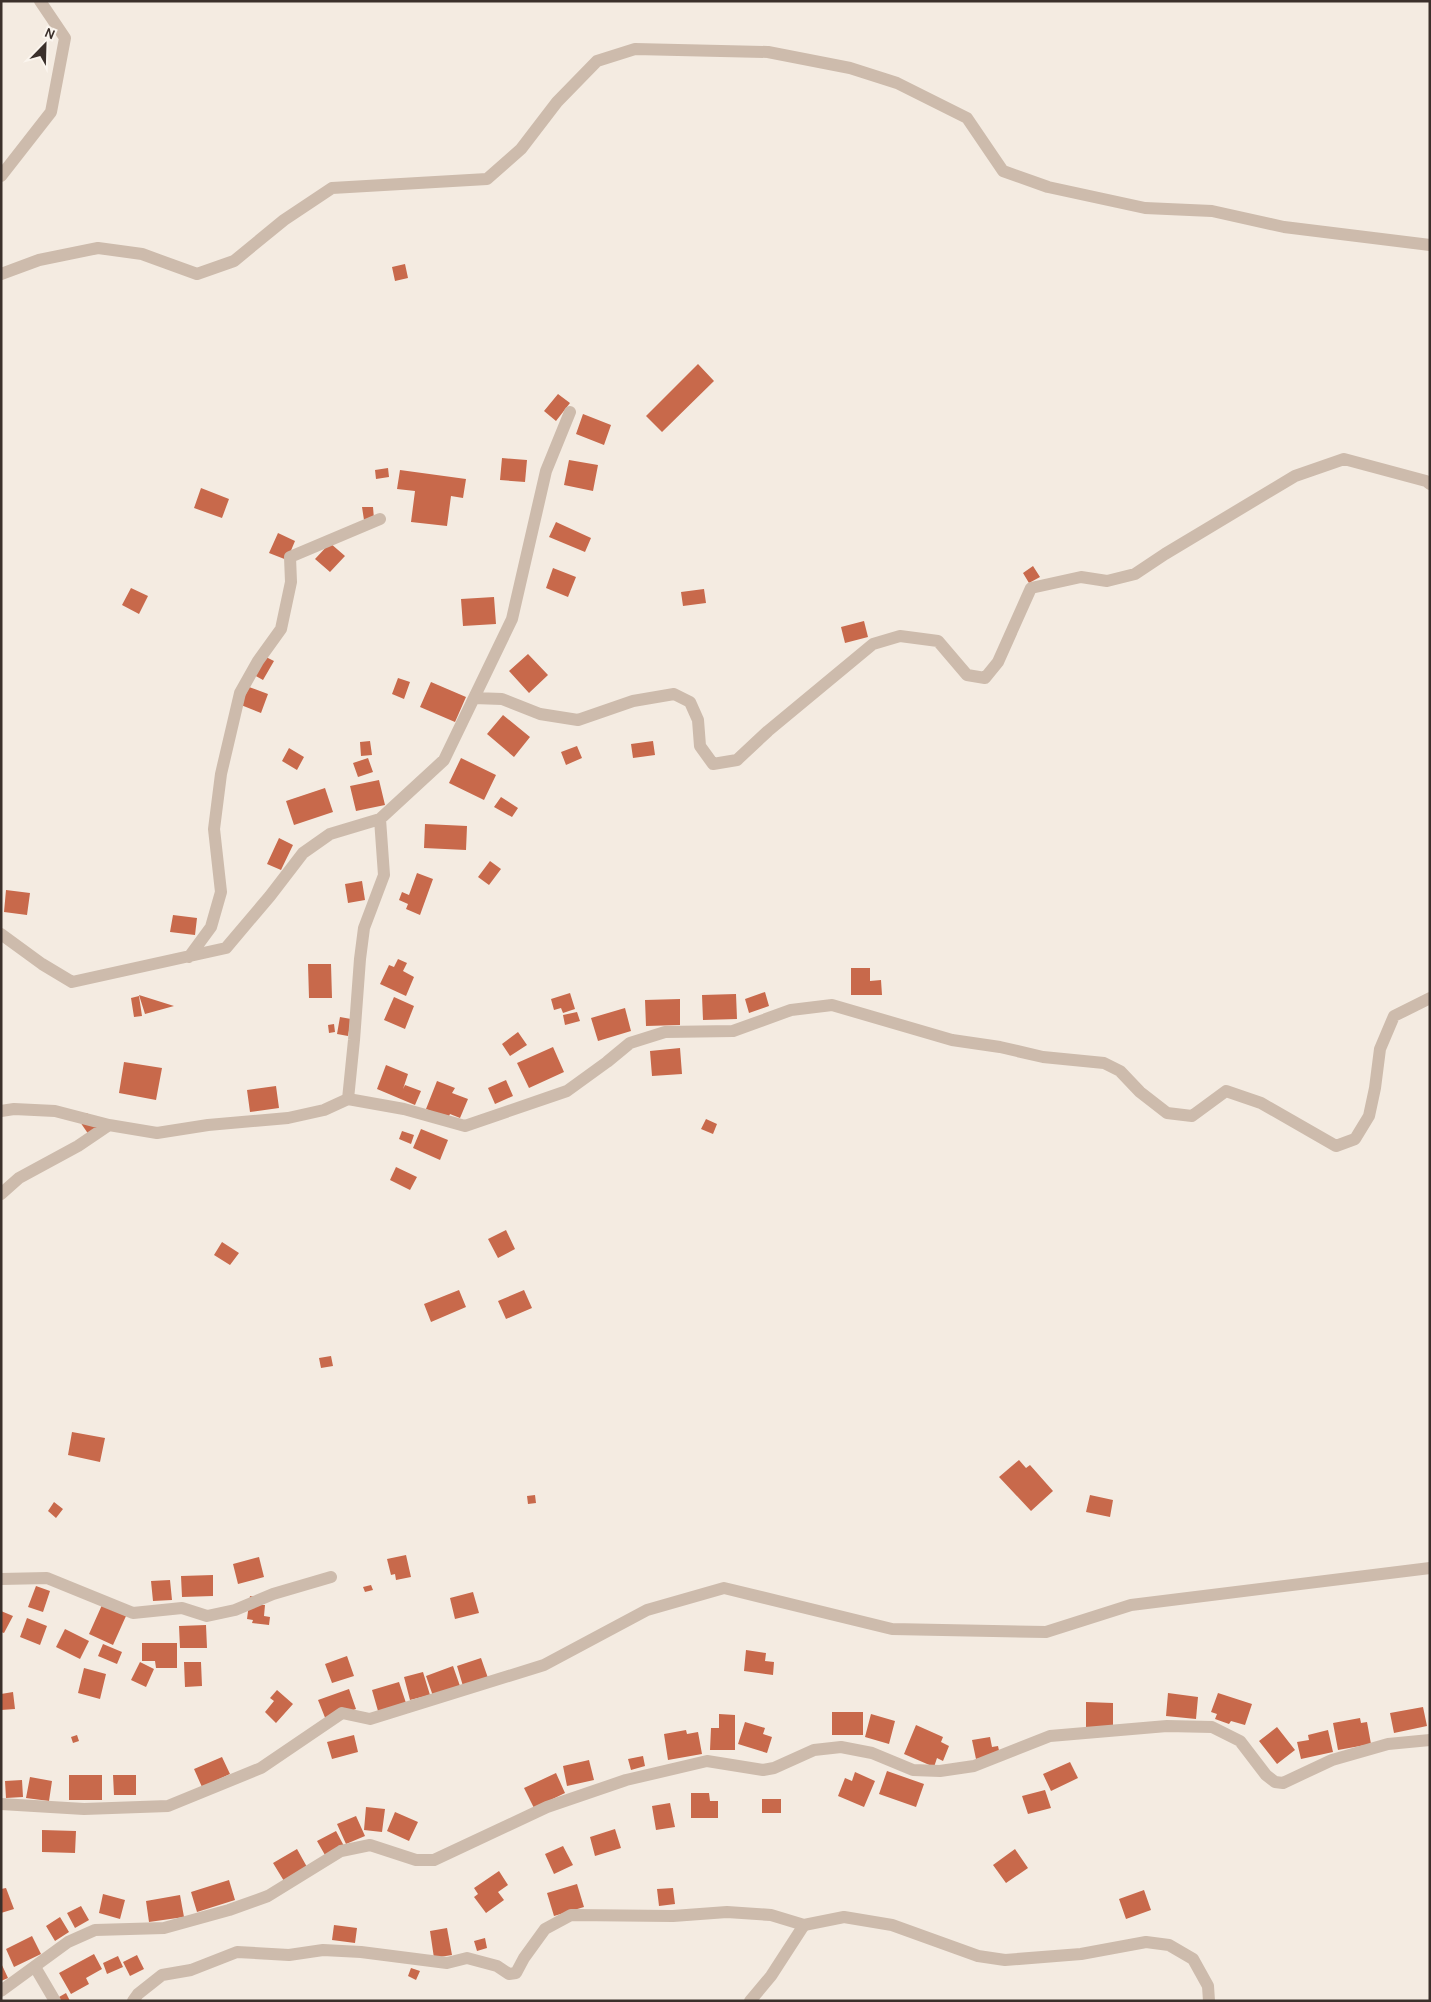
<svg xmlns="http://www.w3.org/2000/svg" width="1431" height="2002" font-family="Karla,sans-serif">
	<style>
		.building { fill: #c8694b }
		.lines { fill: none; stroke-linecap: round; stroke-linejoin: round }
		.minor { stroke: #cdbbac; stroke-width: 12 }
		.tertiary { stroke: #cdbbac; stroke-width: 12 }
	</style>
	<rect width="100%" height="100%" fill="#f4ebe1"/>
	<path class="building" d="M 405,264 L 408,278 L 395,281 L 392,267 Z
		M 698,364 L 714,381 L 662,432 L 646,416 Z
		M 558,394 L 570,403 L 556,421 L 544,411 Z
		M 583,414 L 611,425 L 604,445 L 576,434 Z
		M 502,458 L 527,460 L 525,482 L 500,480 Z
		M 569,460 L 598,465 L 593,491 L 564,485 Z
		M 388,468 L 389,477 L 376,479 L 375,470 Z
		M 400,470 L 466,479 L 463,498 L 451,496 L 447,526 L 411,522 L 415,491 L 397,489 Z
		M 201,488 L 229,499 L 222,518 L 194,508 Z
		M 362,507 L 373,507 L 374,519 L 364,520 Z
		M 556,522 L 591,538 L 585,552 L 549,537 Z
		M 278,533 L 295,541 L 287,560 L 269,553 Z
		M 330,543 L 345,556 L 330,572 L 315,559 Z
		M 1033,566 L 1040,577 L 1029,583 L 1023,573 Z
		M 553,568 L 576,577 L 568,597 L 546,588 Z
		M 131,588 L 148,596 L 139,614 L 122,605 Z
		M 704,589 L 706,603 L 683,606 L 681,592 Z
		M 494,597 L 496,624 L 463,626 L 461,599 Z
		M 864,621 L 868,637 L 845,643 L 841,627 Z
		M 528,654 L 548,675 L 529,693 L 509,671 Z
		M 262,655 L 274,661 L 263,680 L 252,674 Z
		M 398,678 L 410,682 L 404,699 L 392,694 Z
		M 431,682 L 466,697 L 455,722 L 420,707 Z
		M 249,687 L 268,694 L 261,713 L 241,705 Z
		M 503,715 L 530,737 L 514,757 L 487,734 Z
		M 370,741 L 372,755 L 361,756 L 360,742 Z
		M 653,741 L 655,755 L 633,758 L 631,744 Z
		M 577,746 L 582,758 L 566,765 L 561,752 Z
		M 289,748 L 304,757 L 297,770 L 282,761 Z
		M 368,758 L 373,772 L 358,777 L 353,763 Z
		M 461,758 L 496,775 L 484,800 L 449,783 Z
		M 379,780 L 385,805 L 356,811 L 350,786 Z
		M 325,788 L 333,812 L 294,825 L 286,801 Z
		M 501,797 L 518,808 L 512,817 L 494,807 Z
		M 425,824 L 467,826 L 466,850 L 424,848 Z
		M 279,838 L 293,845 L 281,870 L 267,864 Z
		M 490,861 L 501,869 L 489,885 L 478,877 Z
		M 417,873 L 433,879 L 420,915 L 406,909 L 408,904 L 399,900 L 402,892 L 409,895 Z
		M 362,881 L 365,900 L 348,903 L 345,884 Z
		M 6,890 L 30,893 L 27,915 L 4,912 Z
		M 173,915 L 197,918 L 195,935 L 170,932 Z
		M 398,959 L 407,963 L 403,971 L 414,977 L 406,996 L 380,984 L 389,965 L 394,967 Z
		M 308,964 L 331,964 L 332,998 L 309,998 Z
		M 851,968 L 870,968 L 870,981 L 881,980 L 882,995 L 851,995 Z
		M 765,992 L 769,1006 L 749,1013 L 745,999 Z
		M 570,993 L 575,1009 L 563,1013 L 561,1008 L 554,1010 L 551,999 Z
		M 736,994 L 737,1019 L 703,1020 L 702,995 Z
		M 139,995 L 174,1006 L 145,1014 Z
		M 139,996 L 142,1016 L 134,1017 L 131,998 Z
		M 394,997 L 414,1006 L 405,1029 L 384,1020 Z
		M 680,999 L 680,1025 L 646,1026 L 645,1000 Z
		M 625,1008 L 631,1031 L 598,1041 L 591,1018 Z
		M 577,1012 L 580,1021 L 565,1025 L 563,1015 Z
		M 340,1017 L 351,1019 L 348,1036 L 337,1034 Z
		M 334,1024 L 335,1032 L 329,1033 L 328,1025 Z
		M 518,1032 L 527,1045 L 510,1056 L 502,1044 Z
		M 553,1047 L 564,1072 L 529,1088 L 517,1063 Z
		M 680,1048 L 682,1074 L 652,1076 L 650,1051 Z
		M 124,1062 L 162,1068 L 156,1100 L 119,1093 Z
		M 386,1065 L 408,1074 L 403,1089 L 405,1085 L 421,1091 L 415,1105 L 377,1089 Z
		M 506,1080 L 513,1096 L 495,1104 L 488,1088 Z
		M 437,1081 L 455,1088 L 452,1093 L 468,1099 L 460,1118 L 450,1114 L 448,1118 L 426,1109 Z
		M 276,1086 L 279,1108 L 250,1112 L 247,1090 Z
		M 87,1113 L 98,1128 L 89,1135 L 78,1119 Z
		M 706,1119 L 717,1124 L 713,1134 L 701,1129 Z
		M 421,1129 L 448,1140 L 440,1160 L 413,1148 Z
		M 402,1131 L 414,1135 L 411,1144 L 399,1139 Z
		M 396,1167 L 417,1177 L 410,1190 L 390,1180 Z
		M 506,1230 L 515,1249 L 498,1258 L 488,1239 Z
		M 222,1242 L 239,1253 L 230,1265 L 214,1255 Z
		M 459,1290 L 466,1307 L 431,1322 L 424,1304 Z
		M 524,1290 L 532,1308 L 506,1319 L 498,1301 Z
		M 331,1356 L 333,1366 L 321,1368 L 319,1358 Z
		M 72,1432 L 105,1438 L 100,1462 L 68,1455 Z
		M 1019,1460 L 1026,1468 L 1030,1465 L 1053,1491 L 1031,1511 L 999,1477 Z
		M 535,1495 L 536,1503 L 528,1504 L 527,1496 Z
		M 1090,1495 L 1113,1500 L 1110,1517 L 1086,1512 Z
		M 54,1502 L 63,1509 L 56,1518 L 48,1511 Z
		M 406,1555 L 411,1577 L 396,1580 L 395,1574 L 391,1575 L 387,1559 Z
		M 259,1557 L 264,1577 L 238,1584 L 233,1564 Z
		M 213,1575 L 213,1596 L 182,1597 L 181,1576 Z
		M 170,1580 L 172,1600 L 153,1601 L 151,1581 Z
		M 371,1585 L 373,1590 L 365,1592 L 363,1587 Z
		M 36,1586 L 50,1591 L 43,1612 L 28,1607 Z
		M 473,1592 L 479,1613 L 455,1619 L 450,1598 Z
		M 250,1596 L 262,1598 L 261,1605 L 265,1605 L 264,1616 L 270,1617 L 269,1625 L 252,1623 L 253,1620 L 247,1619 Z
		M 102,1605 L 126,1616 L 113,1645 L 89,1634 Z
		M 1,1611 L 13,1616 L 4,1633 L 1,1632 Z
		M 27,1618 L 47,1626 L 40,1645 L 20,1637 Z
		M 206,1625 L 207,1648 L 180,1648 L 179,1626 Z
		M 65,1629 L 89,1641 L 80,1659 L 56,1647 Z
		M 142,1643 L 177,1643 L 177,1668 L 156,1668 L 155,1661 L 142,1661 Z
		M 103,1644 L 122,1652 L 117,1664 L 98,1656 Z
		M 746,1650 L 766,1653 L 765,1661 L 774,1662 L 773,1675 L 744,1671 Z
		M 347,1656 L 354,1676 L 332,1683 L 325,1664 Z
		M 481,1658 L 488,1678 L 463,1686 L 457,1666 Z
		M 140,1662 L 154,1669 L 146,1687 L 131,1680 Z
		M 184,1662 L 201,1662 L 202,1686 L 185,1687 Z
		M 453,1666 L 460,1686 L 433,1696 L 426,1676 Z
		M 84,1668 L 106,1674 L 100,1699 L 78,1693 Z
		M 423,1672 L 430,1695 L 410,1700 L 404,1677 Z
		M 399,1682 L 406,1703 L 378,1711 L 372,1690 Z
		M 349,1689 L 356,1709 L 326,1720 L 318,1700 Z
		M 277,1690 L 293,1704 L 276,1723 L 265,1712 L 274,1701 L 270,1698 Z
		M 13,1692 L 15,1709 L 1,1710 L 1,1694 Z
		M 1168,1693 L 1198,1697 L 1196,1719 L 1166,1716 Z
		M 1218,1693 L 1252,1704 L 1245,1725 L 1231,1721 L 1229,1724 L 1215,1719 L 1217,1714 L 1211,1712 Z
		M 1086,1702 L 1113,1703 L 1113,1727 L 1086,1727 Z
		M 1423,1707 L 1427,1726 L 1394,1733 L 1390,1713 Z
		M 832,1712 L 863,1712 L 863,1735 L 832,1735 Z
		M 719,1714 L 735,1715 L 735,1750 L 710,1750 L 711,1728 L 719,1728 Z
		M 871,1714 L 895,1721 L 889,1744 L 865,1737 Z
		M 1360,1718 L 1361,1723 L 1367,1722 L 1371,1744 L 1338,1750 L 1333,1723 Z
		M 745,1722 L 765,1728 L 763,1734 L 772,1737 L 767,1753 L 738,1744 Z
		M 916,1725 L 943,1737 L 941,1742 L 949,1746 L 943,1761 L 937,1758 L 934,1767 L 904,1754 Z
		M 1277,1727 L 1295,1750 L 1277,1764 L 1259,1741 Z
		M 686,1730 L 687,1734 L 698,1732 L 702,1754 L 668,1760 L 664,1734 Z
		M 1328,1730 L 1333,1752 L 1301,1759 L 1297,1742 L 1309,1740 L 1308,1735 Z
		M 77,1735 L 79,1741 L 73,1743 L 71,1737 Z
		M 354,1735 L 358,1752 L 332,1759 L 327,1742 Z
		M 990,1737 L 992,1747 L 998,1746 L 1000,1755 L 976,1759 L 972,1740 Z
		M 643,1756 L 645,1766 L 631,1770 L 628,1759 Z
		M 222,1757 L 230,1774 L 202,1787 L 194,1769 Z
		M 589,1760 L 594,1780 L 567,1786 L 563,1766 Z
		M 1070,1762 L 1078,1778 L 1051,1791 L 1043,1774 Z
		M 887,1771 L 924,1784 L 916,1807 L 879,1794 Z
		M 855,1772 L 875,1781 L 864,1807 L 838,1796 L 845,1778 L 852,1781 Z
		M 556,1773 L 565,1793 L 534,1808 L 524,1788 Z
		M 69,1775 L 102,1775 L 102,1800 L 69,1800 Z
		M 113,1775 L 136,1775 L 136,1795 L 114,1795 Z
		M 30,1777 L 52,1781 L 49,1801 L 26,1798 Z
		M 22,1780 L 23,1797 L 6,1798 L 5,1781 Z
		M 1045,1790 L 1051,1808 L 1028,1814 L 1022,1796 Z
		M 691,1793 L 709,1793 L 710,1801 L 718,1801 L 718,1818 L 691,1818 Z
		M 762,1799 L 781,1799 L 781,1813 L 762,1813 Z
		M 670,1803 L 675,1827 L 656,1830 L 652,1806 Z
		M 366,1807 L 385,1809 L 382,1832 L 364,1830 Z
		M 395,1812 L 418,1822 L 409,1841 L 387,1831 Z
		M 356,1816 L 365,1836 L 346,1844 L 337,1824 Z
		M 615,1829 L 621,1848 L 595,1856 L 590,1837 Z
		M 42,1830 L 76,1831 L 75,1853 L 42,1852 Z
		M 336,1831 L 344,1846 L 325,1855 L 317,1841 Z
		M 563,1846 L 573,1865 L 554,1874 L 545,1854 Z
		M 297,1849 L 307,1867 L 284,1881 L 273,1863 Z
		M 1015,1849 L 1028,1868 L 1006,1883 L 993,1865 Z
		M 499,1871 L 508,1885 L 498,1892 L 504,1900 L 486,1913 L 474,1897 L 478,1894 L 474,1888 Z
		M 229,1880 L 235,1900 L 197,1912 L 191,1892 Z
		M 577,1884 L 584,1907 L 554,1916 L 547,1893 Z
		M 6,1888 L 14,1909 L 1,1913 L 1,1889 Z
		M 673,1888 L 675,1904 L 659,1906 L 657,1889 Z
		M 1144,1890 L 1151,1910 L 1126,1919 L 1119,1899 Z
		M 103,1894 L 125,1900 L 120,1919 L 99,1913 Z
		M 180,1895 L 184,1917 L 149,1922 L 146,1901 Z
		M 81,1906 L 89,1920 L 75,1928 L 67,1913 Z
		M 60,1917 L 69,1932 L 55,1941 L 46,1926 Z
		M 334,1925 L 357,1928 L 355,1943 L 332,1940 Z
		M 447,1928 L 452,1955 L 434,1958 L 430,1931 Z
		M 32,1936 L 41,1954 L 14,1967 L 6,1949 Z
		M 485,1938 L 487,1948 L 477,1951 L 474,1941 Z
		M 94,1954 L 102,1969 L 86,1978 L 89,1984 L 71,1994 L 59,1973 Z
		M 137,1955 L 144,1969 L 130,1976 L 123,1962 Z
		M 118,1956 L 123,1967 L 107,1974 L 103,1963 Z
		M 1,1963 L 8,1978 L 1,1981 Z
		M 411,1968 L 420,1971 L 416,1980 L 408,1976 Z
		M 66,1993 L 70,2001 L 52,2001 Z"/>
	<g class="lines">
		<path class="minor" d="M 474,698 L 502,699 L 540,714 L 578,720 L 633,701 L 674,694 L 690,702 L 698,720 L 700,746 L 713,764 L 737,760 L 768,731 L 873,644 L 900,636 L 938,641 L 967,675 L 985,678 L 998,662 L 1031,588 L 1081,577 L 1107,581 L 1135,574 L 1165,554 L 1295,476 L 1344,459 L 1426,481 L 1430,484
			M 1,934 L 42,964 L 72,982 L 226,948 L 270,896 L 303,853 L 330,834 L 380,819 L 444,760 L 512,619 L 546,471 L 570,412
			M 189,957 L 211,927 L 221,892 L 214,829 L 221,774 L 240,693 L 258,661 L 281,629 L 291,582 L 290,557 L 380,519
			M 348,1099 L 354,1040 L 360,959 L 364,928 L 384,875 L 380,819
			M 1,1111 L 14,1109 L 55,1111 L 109,1125 L 157,1133 L 208,1125 L 288,1118 L 324,1110 L 348,1099 L 404,1109 L 465,1126 L 567,1091 L 607,1062 L 630,1043 L 665,1032 L 733,1031 L 791,1010 L 832,1005 L 952,1040 L 1000,1047 L 1043,1057 L 1104,1063 L 1120,1071 L 1140,1092 L 1167,1113 L 1192,1116 L 1226,1091 L 1261,1103 L 1336,1146 L 1355,1139 L 1369,1116 L 1375,1088 L 1380,1049 L 1394,1016 L 1430,998
			M 1,1194 L 19,1178 L 78,1146 L 109,1125
			M 1,1579 L 47,1578 L 133,1613 L 182,1608 L 207,1616 L 235,1610 L 273,1594 L 331,1577
			M 1,1991 L 68,1942 L 95,1930 L 164,1928 L 229,1910 L 268,1896 L 341,1851 L 370,1845 L 416,1860 L 434,1860 L 547,1807 L 626,1780 L 707,1761 L 763,1770 L 774,1768 L 814,1750 L 841,1747 L 872,1753 L 913,1770 L 940,1771 L 974,1766 L 1050,1736 L 1167,1726 L 1212,1727 L 1240,1741 L 1266,1775 L 1275,1782 L 1283,1783 L 1332,1760 L 1388,1744 L 1430,1740
			M 750,2001 L 771,1976 L 804,1925"/>
		<path class="tertiary" d="M 1,176 L 51,112 L 65,38 L 40,1
			M 1,274 L 39,260 L 98,248 L 142,254 L 197,274 L 234,261 L 284,220 L 332,188 L 487,179 L 521,149 L 557,102 L 597,61 L 635,49 L 768,52 L 850,68 L 897,83 L 967,118 L 1003,171 L 1048,187 L 1145,208 L 1212,211 L 1284,227 L 1430,245
			M 1,1804 L 84,1809 L 168,1806 L 261,1768 L 342,1713 L 370,1719 L 544,1665 L 647,1610 L 724,1588 L 892,1629 L 1046,1632 L 1131,1605 L 1430,1568
			M 35,1967 L 55,2001
			M 133,2001 L 138,1994 L 162,1975 L 191,1970 L 237,1952 L 289,1955 L 323,1950 L 361,1952 L 447,1963 L 467,1958 L 497,1966 L 509,1974 L 516,1973 L 524,1958 L 545,1929 L 571,1915 L 673,1916 L 727,1912 L 771,1915 L 804,1925 L 844,1917 L 892,1925 L 978,1956 L 1005,1960 L 1081,1954 L 1146,1942 L 1169,1945 L 1193,1959 L 1208,1986 L 1209,2001"/>
	</g>
	<rect width="1431" height="2002" fill="none" stroke="#3b302b" stroke-width="5"/>
	<g transform="translate(45 45) rotate(23)" stroke="#fbf5ee" stroke-width="4" paint-order="stroke">
	<path d="M0-4L9 19L0 12L-9 19Z" fill="#3b302b"/>
	<text y="-8" font-size="14" font-weight="bold" text-anchor="middle" fill="#3b302b">N</text>
	</g>
</svg>
